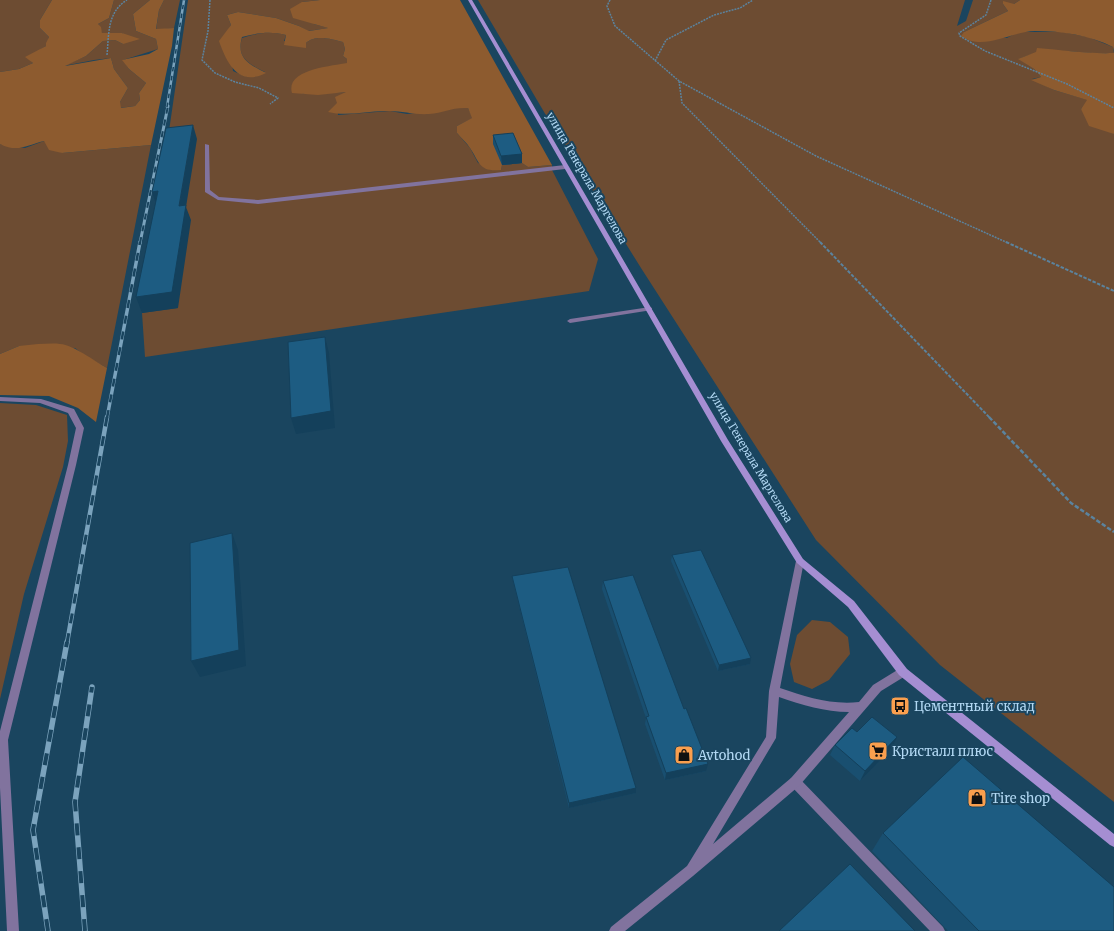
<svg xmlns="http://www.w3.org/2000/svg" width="1114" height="931" font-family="Merriweather,serif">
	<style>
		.green { fill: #6d4c32 }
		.forest { fill: #8d5b2f }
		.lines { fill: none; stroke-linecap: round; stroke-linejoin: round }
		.path-far2 { stroke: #5b839e; stroke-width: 1.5; stroke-dasharray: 2 1; stroke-linecap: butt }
		.path-far1 { stroke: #5b839e; stroke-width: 2; stroke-dasharray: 3.5 1.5; stroke-linecap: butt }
		.path { stroke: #5b839e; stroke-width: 2.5; stroke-dasharray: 4.5 2; stroke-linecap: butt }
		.service { fill: #81739e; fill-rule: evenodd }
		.minor { fill: #81739e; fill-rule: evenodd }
		.secondary { fill: #a58ed2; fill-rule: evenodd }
		.rail-far4-casing { stroke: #7ba3bd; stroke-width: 2.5 }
		.rail-far3-casing { stroke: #7ba3bd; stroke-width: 3 }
		.rail-far2-casing { stroke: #7ba3bd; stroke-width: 3.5 }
		.rail-far1-casing { stroke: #7ba3bd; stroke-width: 4.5 }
		.rail-casing { stroke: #7ba3bd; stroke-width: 5.5 }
		.rail-far4 { stroke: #1a455f; stroke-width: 1.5; stroke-dasharray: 4.5; stroke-linecap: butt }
		.rail-far3 { stroke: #1a455f; stroke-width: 2; stroke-dasharray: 6; stroke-linecap: butt }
		.rail-far2 { stroke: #1a455f; stroke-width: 2.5; stroke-dasharray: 8; stroke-linecap: butt }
		.rail-far1 { stroke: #1a455f; stroke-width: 3; stroke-dasharray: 10; stroke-linecap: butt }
		.rail { stroke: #1a455f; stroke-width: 4; stroke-dasharray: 12; stroke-linecap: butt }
		.wall { fill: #194f70 }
		.shaded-wall { fill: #14405b }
		.building { fill: #1d5c82; stroke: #14405b }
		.labels { text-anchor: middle; stroke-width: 4; stroke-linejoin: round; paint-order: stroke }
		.street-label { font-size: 11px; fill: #b2d8f3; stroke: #1a455f }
		.near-poi-label { font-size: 13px; fill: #b2d8f3; stroke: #1a455f; text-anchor: start }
	</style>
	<rect width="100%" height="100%" fill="#1a455f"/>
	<path class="green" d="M 0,0 L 52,0 L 40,20 L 40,28 L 49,37 L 46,46 L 41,49 L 31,61 L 33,63 L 19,69 L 0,72 Z
		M 114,0 L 150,0 L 133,14 L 136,31 L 156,39 L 158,49 L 123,60 L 129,69 L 146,83 L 139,93 L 140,100 L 135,106 L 120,108 L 120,102 L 128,88 L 114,69 L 111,58 L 94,60 L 63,66 L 86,56 L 103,41 L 115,40 L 123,44 L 123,33 L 102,33 L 98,24 L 109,18 Z
		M 164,0 L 180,0 L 174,28 L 156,30 L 159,10 Z
		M 188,0 L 320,0 L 302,2 L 314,24 L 329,28 L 308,31 L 299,26 L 276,18 L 238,12 L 227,15 L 231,25 L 228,30 L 233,71 C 246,77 253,80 265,72 C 249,64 236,58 242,38 C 258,33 270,31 286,35 L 284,41 L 306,43 C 315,34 332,39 343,42 L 345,49 L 343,56 L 347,59 L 347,64 L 334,66 L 302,94 L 348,92 L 337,103 L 338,115 L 390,111 L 407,114 L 445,110 L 455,107 L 468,108 L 473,118 L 457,126 L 457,133 L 470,148 L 478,163 L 501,170 L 502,165 L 522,163 L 528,167 L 552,165 L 552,170 L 598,259 L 589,291 L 145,357 L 142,313 L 178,308 L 160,224 L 168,138 Z
		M 478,0 L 965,0 L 957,26 L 966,21 L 973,0 L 1020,0 L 1014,4 L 1003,4 L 1008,11 L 964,32 L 1007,38 L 1018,32 L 1062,32 L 1088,37 L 1113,47 L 1114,53 C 1079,55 1052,44 1019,59 L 1034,69 L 1041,77 L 1032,79 L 1054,90 L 1088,100 L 1081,109 L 1114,134 L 1114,802 L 940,665 L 816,540 L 641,268 L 547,117 Z
		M 44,141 L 62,153 L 151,145 L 107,368 L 85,356 L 75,348 L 19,346 L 0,354 L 0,144 L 25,148 Z
		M 0,403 L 36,405 L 67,415 L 68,441 L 63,467 L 24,594 L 0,699 Z
		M 812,620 L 830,622 L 848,637 L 850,654 L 829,680 L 812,689 L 794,682 L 790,664 L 797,635 Z"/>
	<path class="forest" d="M 52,0 L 114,0 L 109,18 L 98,24 L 101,27 L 102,33 L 122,33 L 140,39 L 123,44 L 115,40 L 103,41 L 86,56 L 65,66 L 111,58 L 114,69 L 128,88 L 120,102 L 121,108 L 135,106 L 140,100 L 139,93 L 146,83 L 129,69 L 122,60 L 149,54 L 158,49 L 156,39 L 136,31 L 133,14 L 150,0 L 164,0 L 159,10 L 156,29 L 174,28 L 172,46 L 151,145 L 62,153 L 49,150 L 44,141 C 27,145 18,153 0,144 L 0,72 L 19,69 L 33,63 L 25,57 L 46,46 L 46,43 L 49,37 L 40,28 L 40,20 Z
		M 320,0 L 460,0 L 552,165 L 528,167 L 522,163 L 513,143 L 502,165 L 501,170 C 479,172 480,163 470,148 C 467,143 461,138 457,133 L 457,126 L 472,118 L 468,108 C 451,107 444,113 429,114 C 415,115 403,111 389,111 C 369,110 348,117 328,112 L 337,103 L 335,97 L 346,92 L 318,95 L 292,93 C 285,69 333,66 347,63 L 347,59 L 343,56 L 345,49 L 343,42 C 332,39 315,34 306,43 L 306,48 L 284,45 L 286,35 C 270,31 258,33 242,37 C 236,59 249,64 266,73 C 239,87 227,64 219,41 L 231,25 L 227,15 L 238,12 L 276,18 L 299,26 L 309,31 L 328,28 L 293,18 L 290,9 L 302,2 Z
		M 1020,0 L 1114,0 L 1114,51 L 1113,47 C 1089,35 1062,31 1035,31 C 1012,31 983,52 961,36 L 964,32 L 1008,11 L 1003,4 L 1003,1 L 1014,4 Z
		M 1037,48 C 1063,50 1088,54 1114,53 L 1114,134 L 1089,126 L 1081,109 L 1087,100 L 1054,90 L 1031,80 L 1041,77 L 1034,69 L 1018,59 L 1036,52 Z
		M 38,344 C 45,344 53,343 60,344 C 74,345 94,361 107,368 L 96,422 L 78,408 L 49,396 L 0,395 L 0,354 L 19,346 Z"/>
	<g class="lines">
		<path class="path-far2" d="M 210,0 L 208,31 L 202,60 L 215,73 L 235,82 L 259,88 L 278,98 L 270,104
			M 610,0 L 607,6 L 615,26 L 679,81 L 816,156 L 1008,243
			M 991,0 L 986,15 L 959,33 L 960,36 L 985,51 L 1067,84 L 1114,108
			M 107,55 C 109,34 107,12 127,0
			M 655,61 L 666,40 L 714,15 L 740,8 L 753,0
			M 679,81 L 682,103 L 821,243"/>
		<path class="path-far1" d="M 820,242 L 990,418
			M 1006,242 L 1114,291"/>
		<path class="path" d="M 989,417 L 1071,503 L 1114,532"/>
		<path class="service" d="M 205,144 L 209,145 L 210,190 L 219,197 L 258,200 L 565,165 L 568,167 L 565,169 L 258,204 L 218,200 L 205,192 Z
			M 650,307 L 652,308 L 652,310 L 570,323 L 567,321 L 570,319 Z
			M 0,397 L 41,399 L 74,409 L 84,428 L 76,465 L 8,740 L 19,931 L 7,931 L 0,788 L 0,731 L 68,465 L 76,428 L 68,413 L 40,403 L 0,401 Z
			M 795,777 L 799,778 L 943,927 L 945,931 L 930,931 L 791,786 L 789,782 L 791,778 Z"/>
		<path class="minor" d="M 800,558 L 803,559 L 804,561 L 780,688 C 806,697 831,705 859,702 L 873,685 L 899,669 L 903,668 L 907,669 L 908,672 L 907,675 L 881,691 L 799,786 L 693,876 L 625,931 L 609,931 L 611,927 L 687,866 L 766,737 L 769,691 L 796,561 L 797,559 ZM 779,697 C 802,705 825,712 849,712 L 791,778 L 713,844 L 776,738 Z"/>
		<path class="secondary" d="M 468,0 L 472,0 L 728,440 L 803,559 L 854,601 L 907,669 L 1114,834 L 1114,847 L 1110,845 L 899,675 L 848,607 L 797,563 L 721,441 Z"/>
		<g class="rail-far4-casing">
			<path id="rail-far4" d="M 167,107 L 184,0"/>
		</g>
		<g class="rail-far3-casing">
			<path id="rail-far3" d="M 140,243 L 168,106"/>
		</g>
		<g class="rail-far2-casing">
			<path id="rail-far2" d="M 107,418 L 140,242"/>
		</g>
		<g class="rail-far1-casing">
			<path id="rail-far1" d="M 67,643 L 107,417"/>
		</g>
		<g class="rail-casing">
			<path id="rail" d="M 48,931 L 33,830 L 67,642
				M 85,931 L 75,802 L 92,687"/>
		</g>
		<use href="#rail-far4" class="rail-far4"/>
		<use href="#rail-far3" class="rail-far3"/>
		<use href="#rail-far2" class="rail-far2"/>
		<use href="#rail-far1" class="rail-far1"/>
		<use href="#rail" class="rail"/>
	</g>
	<path class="wall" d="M 493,135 L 522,154 L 522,163 L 502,165 L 493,144 Z
		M 672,555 L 750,664 L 718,671 L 671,561 Z
		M 512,576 L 636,788 L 636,793 L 569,808 L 513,582 Z
		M 603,581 L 706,771 L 665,780 L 645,724 L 646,718 L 602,589 Z
		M 857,732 L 892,748 L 860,781 L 830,755 L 835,745 Z
		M 883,833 L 1114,931 L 948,931 L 872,851 Z"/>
	<path class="shaded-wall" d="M 193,125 L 197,139 L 186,207 L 191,220 L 178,308 L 142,313 L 136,297 L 179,206 Z
		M 522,154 L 522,163 L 502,165 L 501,156 Z
		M 158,191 L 157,207 L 152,192 Z
		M 325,337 L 329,353 L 335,428 L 296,434 L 291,418 Z
		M 232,533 L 238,550 L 246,666 L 200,677 L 191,661 Z
		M 751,658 L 750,664 L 718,671 L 719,665 Z
		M 897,737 L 892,748 L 860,781 L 865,771 Z
		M 708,764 L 706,771 L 665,780 L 666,773 Z
		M 636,788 L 636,793 L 569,808 L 569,803 Z"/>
	<path class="building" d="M 193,125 L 179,206 L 186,205 L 172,292 L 136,297 L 158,191 L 152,192 L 166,128 Z
		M 513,133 L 522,154 L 501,156 L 493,135 Z
		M 325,337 L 331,411 L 291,418 L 288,342 Z
		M 232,533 L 239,650 L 191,661 L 190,543 Z
		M 701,550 L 751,658 L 719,665 L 672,555 Z
		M 568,567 L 636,788 L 569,803 L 512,576 Z
		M 633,575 L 684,709 L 686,708 L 708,764 L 666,773 L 646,717 L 649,716 L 603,581 Z
		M 872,717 L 897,737 L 865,771 L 835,745 L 852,728 L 857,732 Z
		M 963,757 L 1114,887 L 1114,931 L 979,931 L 883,833 Z
		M 850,864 L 915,931 L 779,931 Z"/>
	<defs>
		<g id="bus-square" transform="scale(1)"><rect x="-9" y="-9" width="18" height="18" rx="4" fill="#fa9f4e" stroke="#1a455f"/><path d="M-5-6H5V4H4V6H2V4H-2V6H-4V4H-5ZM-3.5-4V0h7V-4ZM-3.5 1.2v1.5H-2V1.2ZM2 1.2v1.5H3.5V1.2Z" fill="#111"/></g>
		<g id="supermarket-square" transform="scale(1)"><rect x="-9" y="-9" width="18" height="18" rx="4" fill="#fa9f4e" stroke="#1a455f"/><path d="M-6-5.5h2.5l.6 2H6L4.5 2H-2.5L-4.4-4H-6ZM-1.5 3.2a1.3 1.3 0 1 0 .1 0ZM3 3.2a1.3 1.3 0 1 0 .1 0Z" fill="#111"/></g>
		<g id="shop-square" transform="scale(1)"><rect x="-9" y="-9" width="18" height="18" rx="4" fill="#fa9f4e" stroke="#1a455f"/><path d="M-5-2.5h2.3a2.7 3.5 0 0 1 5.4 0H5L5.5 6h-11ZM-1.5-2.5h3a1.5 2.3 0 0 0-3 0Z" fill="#111"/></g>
	</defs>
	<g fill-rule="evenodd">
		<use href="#bus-square" x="900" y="706"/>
		<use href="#supermarket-square" x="878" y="751"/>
		<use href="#shop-square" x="684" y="755"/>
		<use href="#shop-square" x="977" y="798"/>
	</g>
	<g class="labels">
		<g class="street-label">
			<text transform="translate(587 178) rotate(60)" y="4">улица Генерала Маргелова</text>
			<text transform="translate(751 457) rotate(59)" y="4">улица Генерала Маргелова</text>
		</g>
		<g class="near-poi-label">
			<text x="914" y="711">Цементный склад</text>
			<text x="892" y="756">Кристалл плюс</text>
			<text x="698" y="760">Avtohod</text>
			<text x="991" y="803">Tire shop</text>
		</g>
	</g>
</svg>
